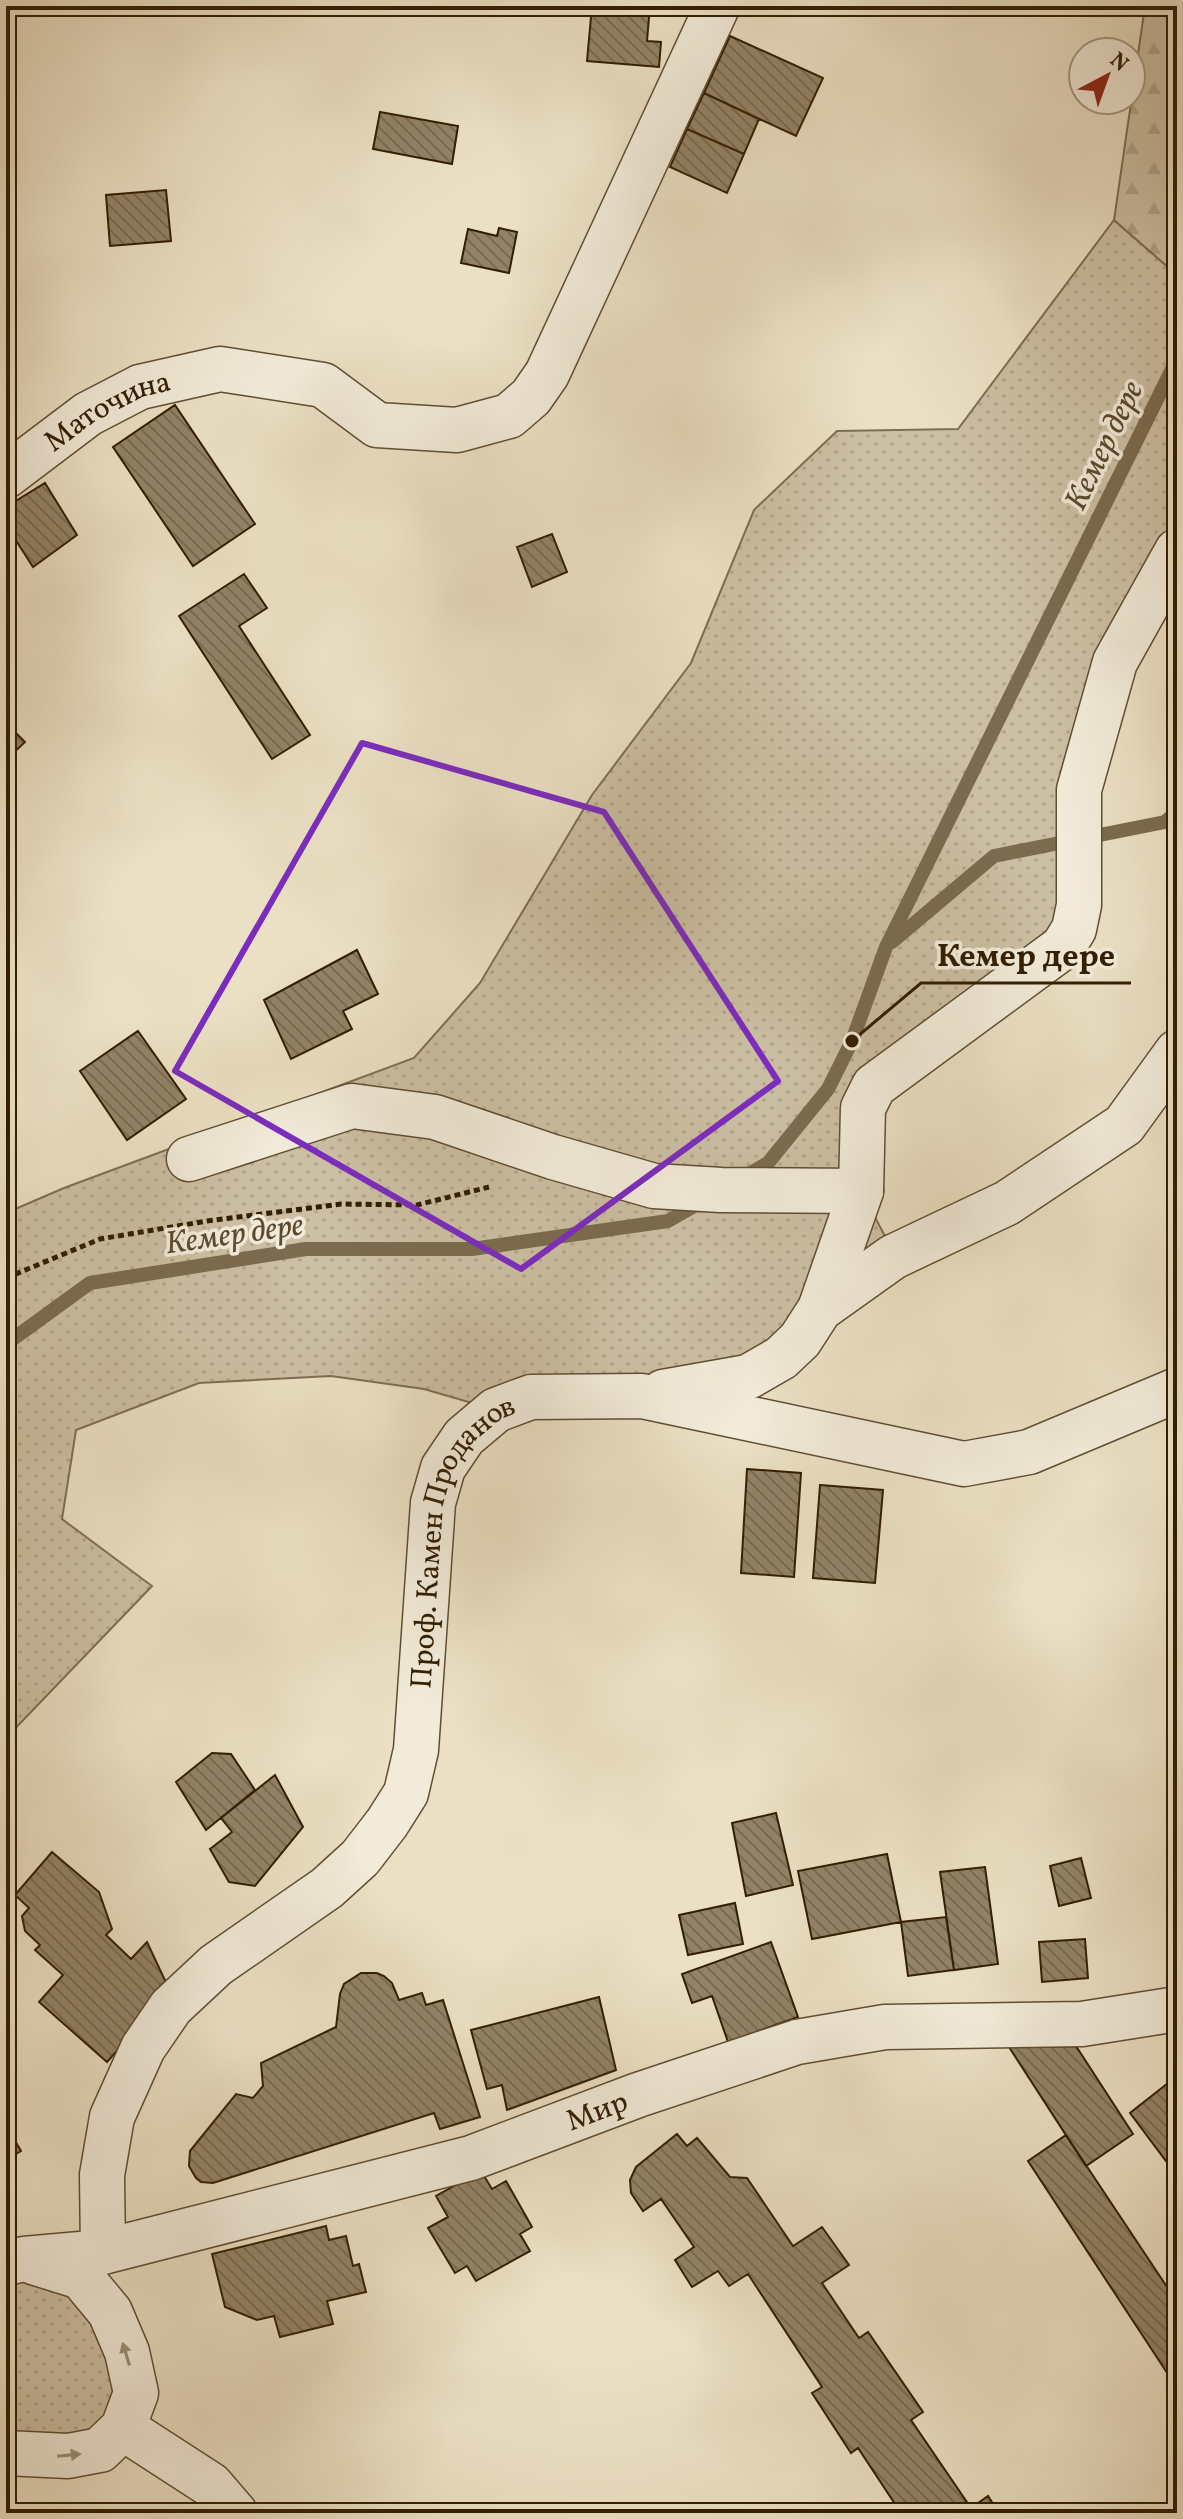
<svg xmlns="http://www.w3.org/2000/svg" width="1183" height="2519" font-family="Vollkorn,serif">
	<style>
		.grass { fill: url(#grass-dots); stroke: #7f6e52; stroke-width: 2 }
		.forest { fill: url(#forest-firs); stroke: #7f6e52; stroke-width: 2 }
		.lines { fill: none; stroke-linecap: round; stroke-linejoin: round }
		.stream { stroke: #7b6b4f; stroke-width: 14 }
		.building { fill: url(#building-back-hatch); stroke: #321e02; stroke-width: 2 }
		.minor-casing { stroke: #604e32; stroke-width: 47 }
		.path { stroke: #321e02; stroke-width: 5; stroke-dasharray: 6 4; stroke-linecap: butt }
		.minor { stroke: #f2ebd9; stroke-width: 44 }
		.oneway { fill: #9c8f78 }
		.marked { fill: none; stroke: #7b2cbf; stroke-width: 6; stroke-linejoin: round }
		.labels { text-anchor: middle; stroke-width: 7; stroke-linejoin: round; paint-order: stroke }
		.street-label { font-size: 30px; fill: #321e02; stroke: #f2ebd9 }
		.water-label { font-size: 32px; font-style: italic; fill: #5d4b2f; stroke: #f2ebd9 }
		.leader { fill: none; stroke: #321e02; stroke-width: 3 }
		.callout-dot { fill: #321e02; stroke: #f2ebd9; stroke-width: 3 }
		.callout-label { font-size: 32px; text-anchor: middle; font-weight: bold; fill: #321e02; stroke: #f2ebd9; stroke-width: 7; stroke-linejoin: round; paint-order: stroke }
	</style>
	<defs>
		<pattern id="grass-dots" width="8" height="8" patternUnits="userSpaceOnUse" patternTransform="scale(2)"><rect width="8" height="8" fill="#ccbfa3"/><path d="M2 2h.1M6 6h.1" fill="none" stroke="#b0a48b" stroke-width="1.8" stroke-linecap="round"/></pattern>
		<pattern id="forest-firs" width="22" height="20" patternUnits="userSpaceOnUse" patternTransform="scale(2)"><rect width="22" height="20" fill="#ccbfa3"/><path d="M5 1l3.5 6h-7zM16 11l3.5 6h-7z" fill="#b0a48b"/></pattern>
		<pattern id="building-back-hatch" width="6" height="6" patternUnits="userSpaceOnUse" patternTransform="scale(2)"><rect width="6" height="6" fill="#928367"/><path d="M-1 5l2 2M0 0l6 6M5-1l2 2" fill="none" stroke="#786b53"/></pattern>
	</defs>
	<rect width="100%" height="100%" fill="#ebe0c4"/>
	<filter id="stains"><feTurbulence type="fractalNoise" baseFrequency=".0025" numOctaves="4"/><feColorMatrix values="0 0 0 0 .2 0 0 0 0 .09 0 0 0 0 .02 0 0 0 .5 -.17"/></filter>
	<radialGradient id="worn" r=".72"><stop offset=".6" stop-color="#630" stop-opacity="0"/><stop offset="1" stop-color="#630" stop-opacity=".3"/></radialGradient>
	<path class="grass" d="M 1114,220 L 1177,275 L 1177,531 L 1115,662 L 1079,905 L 874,1086 L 861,1191 L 885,1236 L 820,1309 L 748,1377 L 496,1410 L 424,1389 L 331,1376 L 199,1383 L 76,1430 L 62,1519 L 152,1586 L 6,1738 L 6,1213 L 64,1188 L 414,1058 L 480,983 L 592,795 L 691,663 L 754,510 L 837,431 L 958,429 Z
		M 6,2263 L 110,2312 L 123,2428 L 6,2453 Z"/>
	<path class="forest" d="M 1145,6 L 1177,6 L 1177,275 L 1114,220 Z"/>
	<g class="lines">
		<path class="stream" d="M 892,942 L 994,856 L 1165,822 L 1177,812
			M 745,1176 L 768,1163 L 828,1089 L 852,1041 L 886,947 L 1177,359
			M 6,1344 L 90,1283 L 306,1249 L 472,1249 L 668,1221 L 703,1201"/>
	</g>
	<path class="building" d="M 592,6 L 650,6 L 647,41 L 661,42 L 659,67 L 587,61 Z
		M 730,36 L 823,78 L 796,136 L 704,93 Z
		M 704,93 L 759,119 L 744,154 L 687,129 Z
		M 380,112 L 458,126 L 452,164 L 373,149 Z
		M 687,129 L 744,154 L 727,193 L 670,167 Z
		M 166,190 L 171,241 L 110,246 L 106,195 Z
		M 499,228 L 517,232 L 509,273 L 461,263 L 468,229 L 497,236 Z
		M 175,405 L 255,524 L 193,566 L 113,447 Z
		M 45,483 L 77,535 L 33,567 L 6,525 L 6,507 Z
		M 552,534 L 567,572 L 532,587 L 517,547 Z
		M 244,574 L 267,608 L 239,626 L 310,735 L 272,759 L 179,616 Z
		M 6,723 L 25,742 L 6,760 Z
		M 357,950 L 378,994 L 343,1011 L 352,1029 L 291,1059 L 264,1000 Z
		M 138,1031 L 186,1099 L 127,1140 L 80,1071 Z
		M 747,1469 L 801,1473 L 794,1577 L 741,1573 Z
		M 820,1485 L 883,1490 L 875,1583 L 813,1578 Z
		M 212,1753 L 231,1754 L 255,1790 L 206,1830 L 176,1782 Z
		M 275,1775 L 303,1827 L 255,1886 L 229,1882 L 210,1849 L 232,1832 L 221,1818 Z
		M 776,1813 L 793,1885 L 746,1896 L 732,1823 Z
		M 52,1852 L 99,1892 L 112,1929 L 106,1935 L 131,1959 L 147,1942 L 170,1991 L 107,2062 L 39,2002 L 63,1975 L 35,1950 L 40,1945 L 25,1931 L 22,1916 L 29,1908 L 15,1895 Z
		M 887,1854 L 901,1922 L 812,1939 L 798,1871 Z
		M 1081,1858 L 1091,1898 L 1059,1906 L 1050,1866 Z
		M 985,1867 L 998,1964 L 954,1970 L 940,1872 Z
		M 735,1903 L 743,1944 L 688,1955 L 679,1915 Z
		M 946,1917 L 954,1970 L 908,1976 L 901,1922 Z
		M 1085,1939 L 1088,1978 L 1042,1982 L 1039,1942 Z
		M 771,1942 L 798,2017 L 728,2042 L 712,1996 L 692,2003 L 682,1974 Z
		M 361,1973 L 377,1973 L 384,1976 L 392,1983 L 399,2000 L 422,1993 L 426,2005 L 443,2000 L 480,2117 L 440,2129 L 434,2113 L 213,2183 L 201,2182 L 196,2178 L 189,2166 L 190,2151 L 236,2094 L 253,2098 L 263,2086 L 261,2063 L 336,2027 L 340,1994 L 344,1984 Z
		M 599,1997 L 616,2070 L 507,2110 L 502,2085 L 487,2089 L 471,2030 Z
		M 1076,2046 L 1133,2134 L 1086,2166 L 1009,2047 Z
		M 1177,2076 L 1177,2159 L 1169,2165 L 1130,2113 Z
		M 11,2134 L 21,2151 L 6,2160 L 6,2138 Z
		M 677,2134 L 687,2146 L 697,2138 L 730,2177 L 747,2178 L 793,2246 L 822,2227 L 849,2265 L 822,2283 L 859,2338 L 868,2332 L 923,2412 L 911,2420 L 971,2508 L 988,2496 L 999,2513 L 901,2513 L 858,2448 L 851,2453 L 812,2393 L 822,2387 L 748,2274 L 729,2286 L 718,2271 L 692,2287 L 675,2260 L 694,2247 L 661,2199 L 643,2211 L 631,2193 L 630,2180 L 636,2167 Z
		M 1066,2135 L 1177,2302 L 1177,2388 L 1028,2161 Z
		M 481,2171 L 492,2189 L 506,2181 L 532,2227 L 520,2234 L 530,2251 L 476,2281 L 467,2266 L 455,2273 L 428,2228 L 448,2217 L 436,2196 Z
		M 326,2226 L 329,2240 L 346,2236 L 353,2266 L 359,2264 L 366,2292 L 327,2301 L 333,2324 L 280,2337 L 274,2316 L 257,2320 L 225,2307 L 212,2254 Z"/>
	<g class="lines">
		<g class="minor-casing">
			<g id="minor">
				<path id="s1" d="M 6,476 L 88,414 L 140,387 L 220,369 L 323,385 L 377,425 L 457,430 L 509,416 L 531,397 L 547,374 L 717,7"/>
				<path d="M 189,1159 L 352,1106 L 435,1117 L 553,1157 L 654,1186 L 721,1190 L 861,1191 L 863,1108 L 874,1086 L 1063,947 L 1074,929 L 1079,905 L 1079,790 L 1115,662 L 1177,551"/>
				<path d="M 820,1309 L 861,1191"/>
				<path d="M 663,1392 L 748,1377 L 781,1358 L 800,1340 L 820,1309 L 893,1257 L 1007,1203 L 1124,1125 L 1177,1052"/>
				<path id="s2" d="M 103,2252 L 102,2175 L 112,2117 L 143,2048 L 171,2007 L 216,1965 L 327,1888 L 360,1858 L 387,1823 L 406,1793 L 416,1750 L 433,1503 L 443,1468 L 464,1437 L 496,1410 L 531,1397 L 642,1396 L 964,1464 L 1029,1452 L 1177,1390"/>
				<path id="s3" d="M 6,2263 L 24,2259 L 103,2252 L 471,2158 L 638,2095 L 797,2042 L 885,2027 L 1082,2024 L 1177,2009"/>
				<path d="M 123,2428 L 211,2485 L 235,2513"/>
				<path d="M 6,2453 L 68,2456 L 100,2450 L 123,2428 L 136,2393 L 127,2352 L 110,2312 L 81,2277 L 33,2262"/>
			</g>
		</g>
		<path class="path" d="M 6,1278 L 100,1239 L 207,1221 L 341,1204 L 417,1205 L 489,1187"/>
		<use href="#minor" class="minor"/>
	</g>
	<defs><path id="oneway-solid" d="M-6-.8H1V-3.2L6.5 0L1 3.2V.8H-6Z" transform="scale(2)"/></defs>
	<g class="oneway">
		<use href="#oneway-solid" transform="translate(126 2354) rotate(-107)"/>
		<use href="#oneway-solid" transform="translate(69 2455) rotate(-6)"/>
	</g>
	<path class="marked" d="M 362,743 L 604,812 L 778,1081 L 521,1269 L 175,1071 Z"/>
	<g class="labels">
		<g class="street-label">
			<text dy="10" stroke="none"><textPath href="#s1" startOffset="122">Маточина</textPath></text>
			<text dy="10" stroke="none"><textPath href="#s2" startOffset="848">Проф. Камен Проданов</textPath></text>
			<text dy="10" stroke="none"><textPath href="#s3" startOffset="612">Мир</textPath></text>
		</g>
		<g class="water-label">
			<text transform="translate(1103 445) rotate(-64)" y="11">Кемер дере</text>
			<text transform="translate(234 1233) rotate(-8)" y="11">Кемер дере</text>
		</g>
	</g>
	<path class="leader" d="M852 1041L921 983H1131"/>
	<circle class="callout-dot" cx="852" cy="1041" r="8"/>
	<g class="callout-label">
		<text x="1026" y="966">Кемер дере</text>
	</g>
	<rect width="1183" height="2519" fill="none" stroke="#ebe0c4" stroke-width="32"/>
	<rect x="8" y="8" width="1167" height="2503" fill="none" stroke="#321e02" stroke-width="4"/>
	<rect x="16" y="16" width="1151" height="2487" fill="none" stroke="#321e02" stroke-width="2"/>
	<g transform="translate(1107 76) rotate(41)"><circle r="38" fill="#f2ebd9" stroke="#a59983" stroke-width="2"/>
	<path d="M0-6L14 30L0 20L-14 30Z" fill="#8f2418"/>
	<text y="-12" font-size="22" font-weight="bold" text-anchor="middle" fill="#321e02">N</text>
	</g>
	<rect width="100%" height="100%" filter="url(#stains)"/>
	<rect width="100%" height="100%" fill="url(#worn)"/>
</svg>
